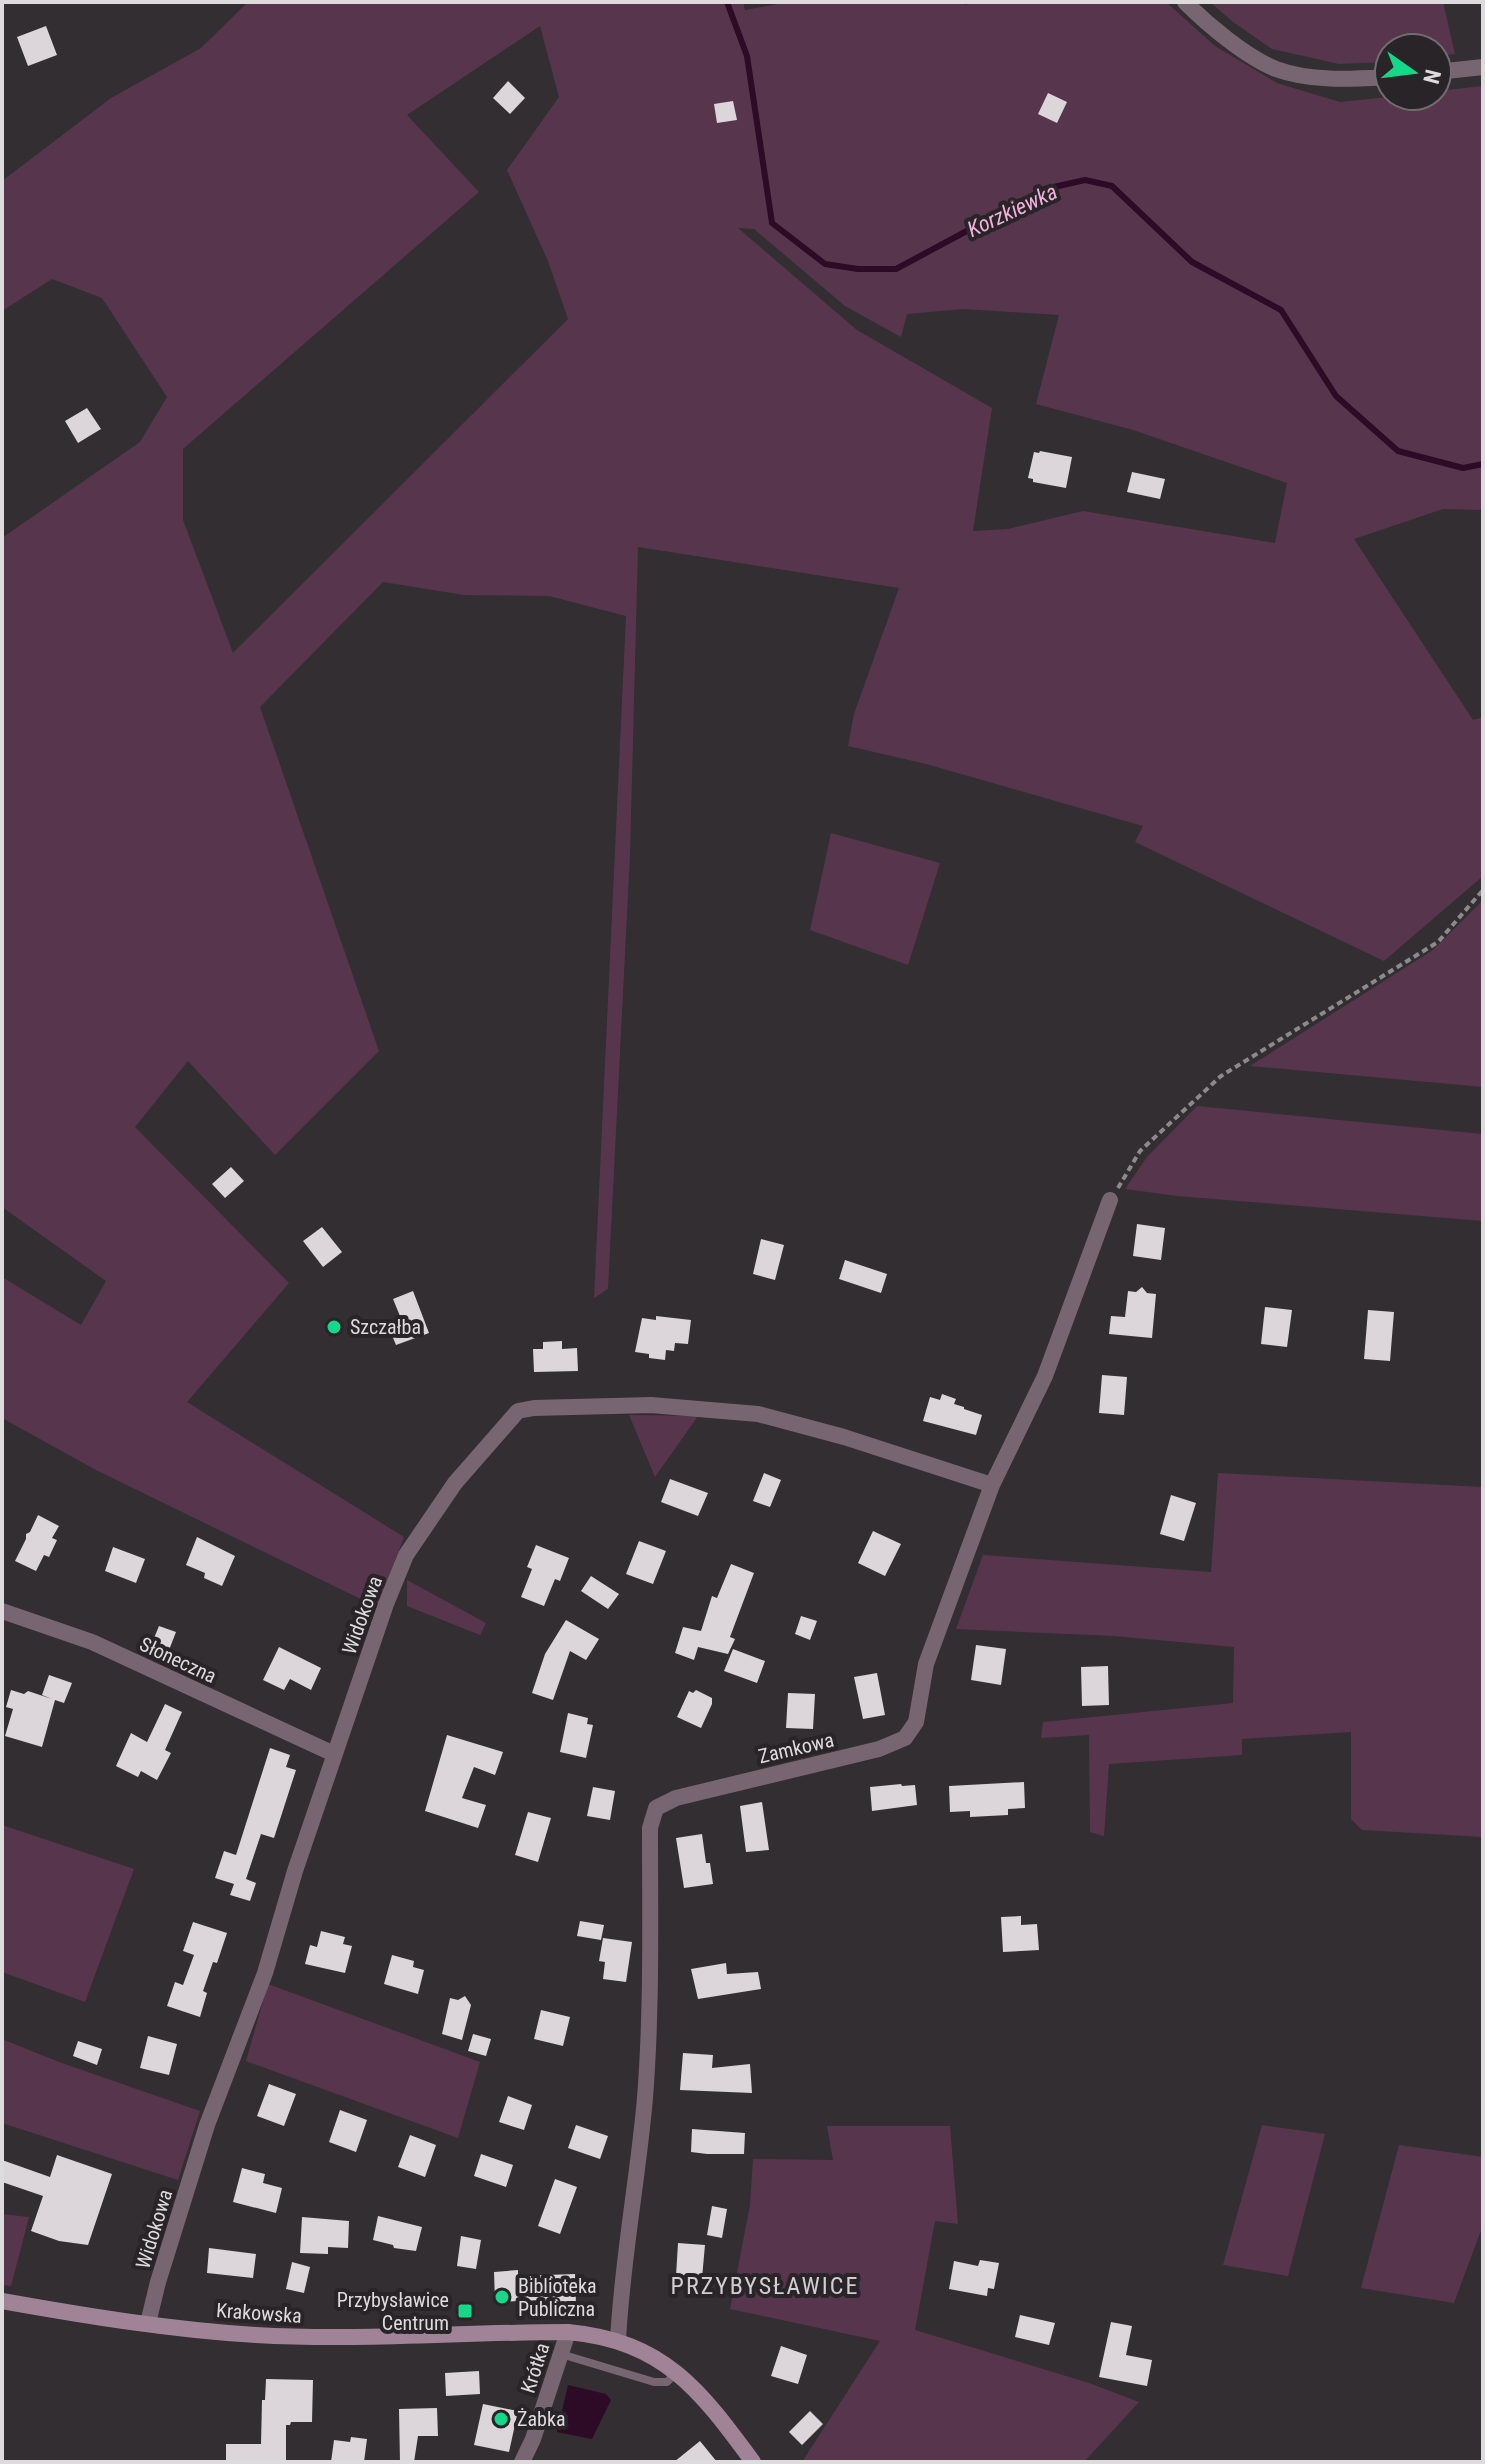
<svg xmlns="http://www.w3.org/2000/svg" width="1485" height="2464" font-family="'Roboto Condensed',sans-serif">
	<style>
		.green { fill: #57364d; fill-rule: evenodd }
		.water { fill: #2d0a25 }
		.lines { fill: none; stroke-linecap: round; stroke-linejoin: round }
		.stream { stroke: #2d0a25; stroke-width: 6 }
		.building { fill: #dcd5d9 }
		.path { stroke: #8d8a8c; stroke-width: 4; stroke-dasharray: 6 4; stroke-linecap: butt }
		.service { stroke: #786572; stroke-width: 8 }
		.minor { stroke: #786572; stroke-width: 16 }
		.tertiary { stroke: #786572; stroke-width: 16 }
		.secondary { stroke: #a18397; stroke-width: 16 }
		.poi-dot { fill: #14d989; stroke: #292427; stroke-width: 3 }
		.labels { text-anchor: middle; stroke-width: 8; stroke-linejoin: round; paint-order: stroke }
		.poi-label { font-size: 20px; fill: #dedbdd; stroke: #292427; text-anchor: start }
		.street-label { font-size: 20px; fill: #dedbdd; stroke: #292427 }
		.water-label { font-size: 22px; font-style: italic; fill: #f3b0df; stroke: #292427 }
		.quarter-label { font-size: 24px; letter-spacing: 2px; fill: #d3ccd1; stroke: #292427 }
	</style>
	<rect width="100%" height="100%" fill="#322e31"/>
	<path class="green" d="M 248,2 L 743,2 L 745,10 L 789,2 L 960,2 L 966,5 L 968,2 L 1166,2 L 1215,46 L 1277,83 L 1340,102 L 1397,96 L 1437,96 L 1437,91 L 1483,86 L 1483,510 L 1443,509 L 1354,539 L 1473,720 L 1483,717 L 1483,876 L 1384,961 L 1135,842 L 1143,826 L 926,764 L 848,746 L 854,714 L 899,588 L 638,547 L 630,855 L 608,1289 L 594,1298 L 626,616 L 549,596 L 464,595 L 383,582 L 260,707 L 379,1051 L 275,1155 L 188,1061 L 135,1127 L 289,1283 L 187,1402 L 404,1537 L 377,1607 L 96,1470 L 2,1418 L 2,1277 L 81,1325 L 106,1281 L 2,1207 L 2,538 L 140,442 L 167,397 L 102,298 L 52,279 L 2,311 L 2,181 L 111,98 L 201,48 ZM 540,26 L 559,97 L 507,170 L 548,261 L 568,319 L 233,653 L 183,520 L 183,449 L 479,192 L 407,115 ZM 738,228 L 754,229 L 845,306 L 901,337 L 907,314 L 963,309 L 1059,315 L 1036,404 L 1133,430 L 1287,483 L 1275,543 L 1083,511 L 1008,529 L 973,531 L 992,408 L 857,330 Z
		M 1210,2 L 1443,2 L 1455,54 L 1437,56 L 1437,48 L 1389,48 L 1389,62 L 1339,64 L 1272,49 L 1233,22 Z
		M 831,833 L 940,863 L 908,965 L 810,930 Z
		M 1483,900 L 1483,1087 L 1250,1066 L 1433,950 Z
		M 1197,1106 L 1483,1134 L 1483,1221 L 1177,1196 L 1125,1189 L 1147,1157 Z
		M 629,1415 L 698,1416 L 655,1477 Z
		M 1218,1473 L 1483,1487 L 1483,1837 L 1362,1830 L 1351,1819 L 1351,1732 L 1242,1739 L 1242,1755 L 1109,1764 L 1104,1836 L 1090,1832 L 1089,1735 L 1041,1738 L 1043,1722 L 1233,1703 L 1234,1647 L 1113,1636 L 956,1629 L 983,1555 L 1211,1572 Z
		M 407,1580 L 486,1623 L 480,1635 L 407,1606 Z
		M 2,1825 L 134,1869 L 85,2002 L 2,1972 Z
		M 268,1984 L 480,2062 L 458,2138 L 246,2061 Z
		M 2,2039 L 59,2062 L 200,2111 L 178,2180 L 2,2123 Z
		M 1262,2125 L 1325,2134 L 1288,2276 L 1223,2265 Z
		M 827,2126 L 950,2126 L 958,2224 L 935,2221 L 915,2330 L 1089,2383 L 1139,2402 L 1084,2462 L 802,2462 L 880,2341 L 730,2309 L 750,2205 L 753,2159 L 833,2160 Z
		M 1399,2145 L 1483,2157 L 1483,2225 L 1454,2303 L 1361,2288 Z
		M 2,2214 L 29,2217 L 11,2286 L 2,2285 Z"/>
	<path class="water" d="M 568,2385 L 606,2394 L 611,2400 L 592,2439 L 557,2432 Z"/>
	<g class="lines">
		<path class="stream" d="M 727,2 L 747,56 L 772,223 L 825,264 L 858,269 L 896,269 L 1045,189 L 1085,180 L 1112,186 L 1192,262 L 1281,310 L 1336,396 L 1398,451 L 1463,468 L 1483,464"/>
	</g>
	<path class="building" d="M 46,26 L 57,55 L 28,66 L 17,37 Z
		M 508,81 L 525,98 L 510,114 L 493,98 Z
		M 1048,93 L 1067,102 L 1057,123 L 1038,114 Z
		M 733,101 L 737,120 L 717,123 L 714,104 Z
		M 87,408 L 101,429 L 78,443 L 65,421 Z
		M 1040,451 L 1072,457 L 1066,488 L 1033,482 L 1033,479 L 1028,478 L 1034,452 L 1039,453 Z
		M 1132,472 L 1165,479 L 1160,499 L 1127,492 Z
		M 231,1167 L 244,1181 L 225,1198 L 212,1184 Z
		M 1137,1224 L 1165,1228 L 1161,1260 L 1133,1256 Z
		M 322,1227 L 342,1252 L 323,1267 L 303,1241 Z
		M 761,1239 L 784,1245 L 775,1280 L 753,1274 Z
		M 845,1260 L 887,1274 L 881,1293 L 839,1279 Z
		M 1142,1287 L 1147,1293 L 1156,1294 L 1152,1338 L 1109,1334 L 1111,1316 L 1125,1317 L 1128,1291 L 1136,1292 Z
		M 413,1291 L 429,1333 L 396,1345 L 388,1326 L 402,1321 L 393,1299 Z
		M 1265,1307 L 1292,1310 L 1287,1347 L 1261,1344 Z
		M 1368,1310 L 1394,1312 L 1390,1361 L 1364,1359 Z
		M 656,1316 L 691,1320 L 688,1344 L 675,1343 L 674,1351 L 666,1350 L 665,1360 L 649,1358 L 649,1354 L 635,1352 L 642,1318 L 656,1320 Z
		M 562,1341 L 562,1349 L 577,1348 L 578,1371 L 534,1372 L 533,1349 L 543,1349 L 543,1342 Z
		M 1102,1375 L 1127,1377 L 1124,1415 L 1099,1413 Z
		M 942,1394 L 956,1399 L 954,1404 L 964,1407 L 964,1409 L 982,1415 L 976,1435 L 923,1421 L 930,1397 L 940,1400 Z
		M 764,1473 L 781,1480 L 770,1507 L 753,1501 Z
		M 670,1479 L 708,1493 L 698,1516 L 661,1502 Z
		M 1171,1495 L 1196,1503 L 1184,1541 L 1160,1534 Z
		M 38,1515 L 59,1526 L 52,1538 L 57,1540 L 49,1557 L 44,1555 L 36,1571 L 15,1561 L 26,1539 L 26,1534 L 30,1532 Z
		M 873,1531 L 901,1544 L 885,1576 L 858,1563 Z
		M 197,1537 L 235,1556 L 222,1586 L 204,1578 L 205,1573 L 186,1565 Z
		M 639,1541 L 666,1551 L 653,1584 L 626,1574 Z
		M 536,1545 L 569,1558 L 560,1581 L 555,1579 L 544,1606 L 521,1597 L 532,1569 L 527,1567 Z
		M 113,1547 L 145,1559 L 136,1583 L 105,1571 Z
		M 731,1564 L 754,1573 L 730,1637 L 735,1639 L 728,1654 L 698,1647 L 694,1660 L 675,1653 L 683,1627 L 701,1631 L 712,1596 L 717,1598 Z
		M 591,1576 L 619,1594 L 608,1609 L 581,1591 Z
		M 801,1616 L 817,1621 L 810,1640 L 795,1634 Z
		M 566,1620 L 599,1639 L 586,1660 L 570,1651 L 553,1700 L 532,1693 L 545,1654 Z
		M 159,1626 L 176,1632 L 169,1650 L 152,1643 Z
		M 976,1645 L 1006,1649 L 1001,1685 L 971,1680 Z
		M 279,1647 L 321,1668 L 311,1690 L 290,1679 L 284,1690 L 263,1680 Z
		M 733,1649 L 765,1661 L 757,1683 L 724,1671 Z
		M 1108,1666 L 1109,1705 L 1082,1706 L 1081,1667 Z
		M 877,1673 L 885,1715 L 863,1719 L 854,1677 Z
		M 49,1675 L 72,1683 L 64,1703 L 55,1700 L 42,1747 L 5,1736 L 13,1709 L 6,1707 L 11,1690 L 24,1694 L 28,1691 L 52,1699 L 42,1695 Z
		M 696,1690 L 712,1698 L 712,1704 L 701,1728 L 677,1717 L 689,1691 L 693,1693 Z
		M 788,1693 L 815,1694 L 813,1729 L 786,1728 Z
		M 165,1704 L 182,1712 L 165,1750 L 171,1753 L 157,1780 L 141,1771 L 138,1777 L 116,1766 L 131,1733 L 147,1742 Z
		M 568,1713 L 588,1718 L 587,1724 L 593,1725 L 586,1758 L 560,1752 Z
		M 447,1735 L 503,1752 L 495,1775 L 474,1767 L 462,1798 L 486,1805 L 478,1828 L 425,1811 Z
		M 270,1748 L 290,1755 L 286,1767 L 296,1770 L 274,1838 L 261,1834 L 246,1879 L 256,1883 L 250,1901 L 230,1895 L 234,1884 L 215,1878 L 224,1851 L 236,1855 Z
		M 1024,1782 L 1025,1808 L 1008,1809 L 1008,1815 L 970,1817 L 970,1811 L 950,1812 L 949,1786 Z
		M 901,1784 L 902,1786 L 915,1785 L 917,1805 L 872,1811 L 870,1787 Z
		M 593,1787 L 615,1791 L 610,1820 L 587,1816 Z
		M 762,1802 L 769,1850 L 746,1852 L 740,1806 Z
		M 528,1812 L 551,1818 L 538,1862 L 515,1855 Z
		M 702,1834 L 706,1863 L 710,1863 L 713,1884 L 684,1888 L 676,1838 Z
		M 1021,1916 L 1021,1925 L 1037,1924 L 1039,1950 L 1003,1952 L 1001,1917 Z
		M 580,1921 L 604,1925 L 601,1940 L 577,1936 Z
		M 193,1922 L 227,1933 L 217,1963 L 213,1962 L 203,1991 L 207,1993 L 200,2017 L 167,2006 L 175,1982 L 183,1985 L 194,1955 L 183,1951 Z
		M 321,1931 L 345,1937 L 343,1944 L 352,1946 L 345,1973 L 305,1964 L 310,1945 L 317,1947 Z
		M 603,1938 L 632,1942 L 626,1982 L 603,1979 L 605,1962 L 599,1961 Z
		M 392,1955 L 414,1961 L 413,1967 L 424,1970 L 418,1994 L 384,1984 Z
		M 726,1963 L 727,1974 L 758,1972 L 761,1989 L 698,1999 L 691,1969 Z
		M 465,1996 L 471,2005 L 462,2040 L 442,2034 L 450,1998 L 458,2000 Z
		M 541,2010 L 570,2017 L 563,2046 L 534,2039 Z
		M 473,2034 L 491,2039 L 486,2056 L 468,2051 Z
		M 148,2036 L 177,2044 L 169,2075 L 140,2068 Z
		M 78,2041 L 102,2049 L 97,2065 L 73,2056 Z
		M 683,2053 L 713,2055 L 712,2068 L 750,2064 L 752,2093 L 680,2090 Z
		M 269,2084 L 296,2094 L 284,2126 L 257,2116 Z
		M 508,2096 L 532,2105 L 524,2130 L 499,2122 Z
		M 340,2110 L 367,2120 L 356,2152 L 329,2142 Z
		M 576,2125 L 608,2136 L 600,2159 L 568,2148 Z
		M 692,2129 L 745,2133 L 744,2154 L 707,2154 L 691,2152 Z
		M 410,2135 L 436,2145 L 425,2177 L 398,2167 Z
		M 481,2154 L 513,2165 L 506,2187 L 474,2176 Z
		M 57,2155 L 112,2174 L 88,2245 L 59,2241 L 31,2231 L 43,2196 L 2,2182 L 2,2160 L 50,2177 Z
		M 242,2168 L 265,2174 L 263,2183 L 282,2188 L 276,2213 L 233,2202 Z
		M 555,2179 L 577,2187 L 560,2234 L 538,2226 Z
		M 712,2206 L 727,2209 L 722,2238 L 707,2235 Z
		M 378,2216 L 422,2227 L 416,2251 L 394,2248 L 393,2245 L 373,2240 Z
		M 302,2217 L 349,2221 L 348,2248 L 328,2247 L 328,2254 L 300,2253 Z
		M 461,2236 L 481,2240 L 476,2269 L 457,2266 Z
		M 678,2243 L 705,2245 L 702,2278 L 676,2276 Z
		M 209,2248 L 256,2254 L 253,2278 L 207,2273 Z
		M 980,2260 L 999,2263 L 994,2289 L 988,2288 L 987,2296 L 949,2289 L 954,2261 L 978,2266 Z
		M 292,2262 L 310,2267 L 304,2293 L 286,2289 Z
		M 518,2270 L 518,2276 L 575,2274 L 576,2304 L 543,2306 L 542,2300 L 495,2302 L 494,2272 Z
		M 1020,2315 L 1055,2323 L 1049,2345 L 1015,2337 Z
		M 1111,2322 L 1132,2326 L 1126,2355 L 1152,2360 L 1147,2386 L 1099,2377 Z
		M 781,2346 L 807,2355 L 798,2384 L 771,2376 Z
		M 479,2371 L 480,2394 L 446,2396 L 445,2373 Z
		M 266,2379 L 313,2380 L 312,2422 L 291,2422 L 290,2425 L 286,2425 L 286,2462 L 226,2462 L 226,2444 L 261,2444 L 262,2400 L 265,2400 Z
		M 483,2404 L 518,2411 L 509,2452 L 474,2445 Z
		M 437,2408 L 438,2436 L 418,2436 L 414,2462 L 400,2462 L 399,2409 Z
		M 810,2411 L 823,2424 L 802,2445 L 789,2432 Z
		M 351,2437 L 367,2439 L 364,2462 L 331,2462 L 334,2440 L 350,2442 Z
		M 700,2441 L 717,2462 L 674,2462 Z"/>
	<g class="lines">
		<path class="path" d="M 1118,1188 L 1140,1151 L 1221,1076 L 1438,942 L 1483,890"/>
		<path class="service" d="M 561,2354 L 654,2382 L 667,2382 L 677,2372"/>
		<path class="minor" d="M 2,1611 L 92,1642 L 334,1754
			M 148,2323 L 158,2282 L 207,2125 L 265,1973 L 295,1871 L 386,1604 L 406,1555 L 455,1483 L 518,1411 L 534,1408 L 651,1405 L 758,1414 L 844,1437 L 992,1485
			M 618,2341 C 622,2259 638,2179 645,2098 C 652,2008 650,1918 650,1828 L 656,1808 L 676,1798 L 879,1749 L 905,1738 L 916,1722 L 926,1664 L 992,1485 L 1045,1376 L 1110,1200
			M 522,2462 L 533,2439 L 568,2332"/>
		<path class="tertiary" d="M 1185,2 C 1208,25 1246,57 1276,69 C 1311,82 1353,79 1389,77
			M 1437,72 L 1483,67"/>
		<path class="secondary" d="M 2,2301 C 86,2316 172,2330 256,2335 C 360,2341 464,2332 568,2332 C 664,2341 700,2390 753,2462"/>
	</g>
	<g class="poi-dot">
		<circle cx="334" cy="1327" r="8"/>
		<circle cx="502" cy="2297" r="8"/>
		<rect x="457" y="2303" width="16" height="16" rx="4"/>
		<circle cx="501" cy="2419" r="8"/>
	</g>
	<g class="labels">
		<g class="poi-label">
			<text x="350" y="1334">Szczałba</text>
			<text x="518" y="2293">Biblioteka<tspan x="518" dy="23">Publiczna</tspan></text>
			<text x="449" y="2307" text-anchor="end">Przybysławice<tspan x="449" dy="23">Centrum</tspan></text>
			<text x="517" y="2426">Żabka</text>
		</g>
		<g class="street-label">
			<text transform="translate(362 1615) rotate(-70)" y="7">Widokowa</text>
			<text transform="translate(178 1660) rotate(25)" y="7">Słoneczna</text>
			<text transform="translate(796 1748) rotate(-13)" y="7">Zamkowa</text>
			<text transform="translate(154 2229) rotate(-73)" y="7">Widokowa</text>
			<text transform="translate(259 2313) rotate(4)" y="7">Krakowska</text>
			<text transform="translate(535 2368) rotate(-72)" y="7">Krótka</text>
		</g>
		<g class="water-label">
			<text transform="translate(1012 210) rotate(-25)" y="8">Korzkiewka</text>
		</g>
		<g class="quarter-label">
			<text x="765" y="2294">PRZYBYSŁAWICE</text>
		</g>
	</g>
	<rect width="1485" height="2464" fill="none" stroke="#dedbdd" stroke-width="8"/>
	<g transform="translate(1413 72) rotate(104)"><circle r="38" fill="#292427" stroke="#716d70" stroke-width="2"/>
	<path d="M0-6L14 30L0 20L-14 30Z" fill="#14d989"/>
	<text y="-12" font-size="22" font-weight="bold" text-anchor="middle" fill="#dedbdd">N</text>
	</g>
</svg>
